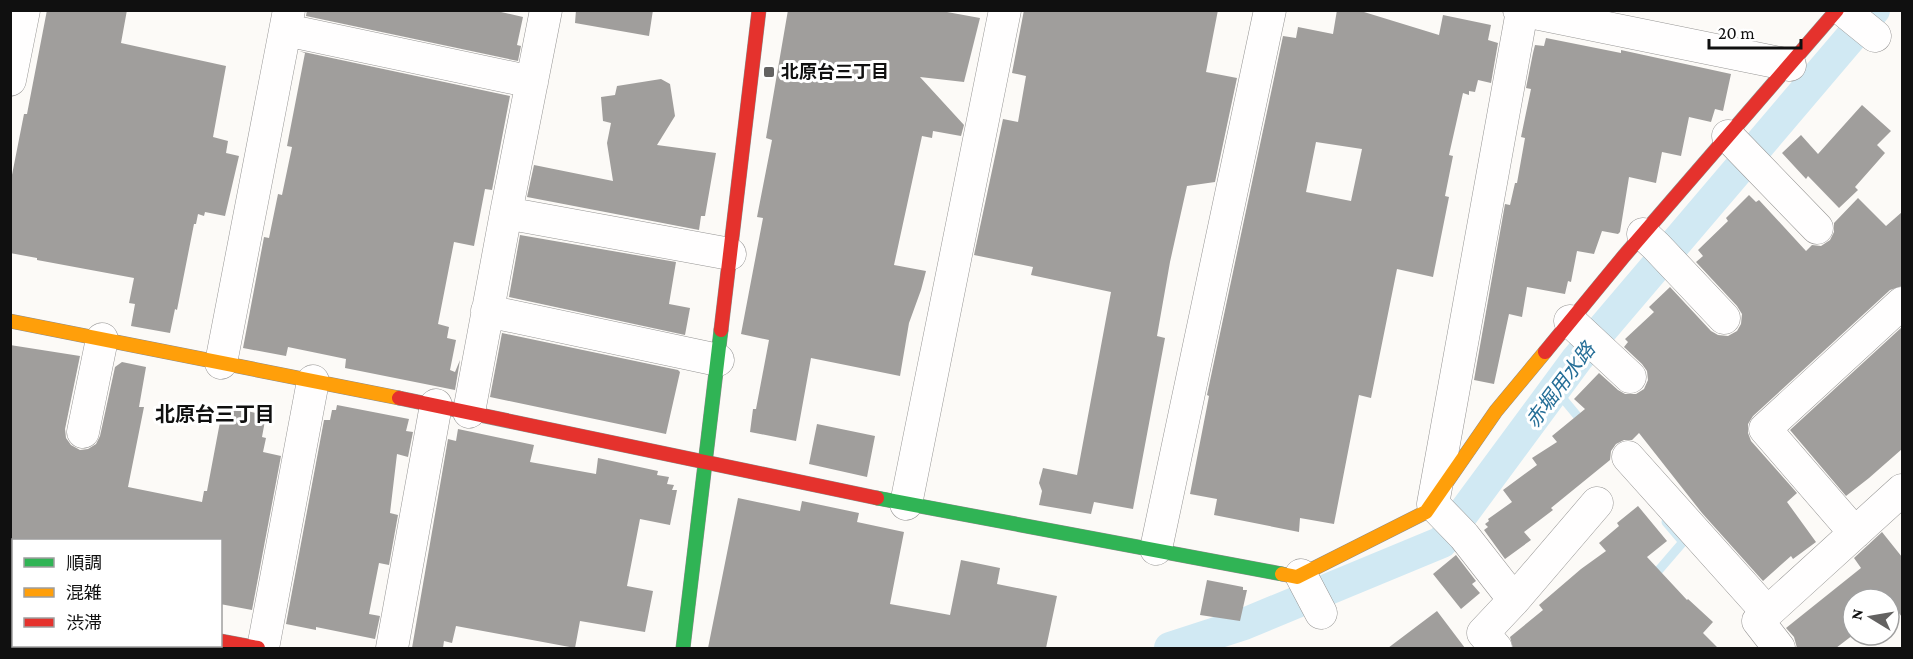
<svg xmlns="http://www.w3.org/2000/svg" width="1913" height="659" font-family="'Crimson Pro','Noto Sans JP',serif">
	<style>
		.lines { fill: none; stroke-linecap: round; stroke-linejoin: round }
		.stream { stroke: #d1e9f3; stroke-width: 9 }
		.canal { stroke: #d1e9f3; stroke-width: 32 }
		.building { fill: #a09e9c; fill-rule: evenodd }
		.street-casing { stroke: #969594; stroke-width: 33 }
		.fast-casing { stroke: #8d8c8b; stroke-width: 15 }
		.slow-casing { stroke: #8d8c8b; stroke-width: 15 }
		.jam-casing { stroke: #8d8c8b; stroke-width: 15 }
		.street { stroke: #fffefe; stroke-width: 32 }
		.fast { stroke: #30b455; stroke-width: 14 }
		.slow { stroke: #ff9f0a; stroke-width: 14 }
		.jam { stroke: #e5322d; stroke-width: 14 }
		.poi-dot { fill: #636261; stroke: #fff; stroke-width: 2 }
		.labels { text-anchor: middle; stroke-width: 6; stroke-linejoin: round; paint-order: stroke }
		.poi-label { font-size: 18px; font-weight: bold; fill: #101010; stroke: #fff; text-anchor: start }
		.water-label { font-size: 20px; font-style: italic; fill: #256e97; stroke: #fff }
		.neighbourhood-label { font-size: 20px; font-weight: bold; fill: #101010; stroke: #fff }
	</style>
	<rect width="100%" height="100%" fill="#fcfaf7"/>
	<g class="lines">
		<path class="stream" d="M 1555,389 L 1584,424
			M 1652,578 L 1683,542 L 1666,522"/>
		<path class="canal" d="M 1170,648 L 1244,624 L 1442,542 L 1577,359 L 1874,10"/>
	</g>
	<path class="building" d="M 47,10 L 127,10 L 121,43 L 226,66 L 213,137 L 228,141 L 226,153 L 239,156 L 225,216 L 205,212 L 204,216 L 198,214 L 196,224 L 194,224 L 177,310 L 175,309 L 170,333 L 131,326 L 135,304 L 129,303 L 134,278 L 37,260 L 37,258 L 10,253 L 10,185 L 24,114 L 27,114 Z
		M 307,10 L 492,10 L 523,17 L 517,45 L 521,46 L 518,61 L 306,16 Z
		M 576,10 L 653,10 L 649,36 L 575,23 Z
		M 788,10 L 936,10 L 980,18 L 964,82 L 920,77 L 964,125 L 961,136 L 933,131 L 932,138 L 922,136 L 894,265 L 926,271 L 921,290 L 909,323 L 900,376 L 811,358 L 796,441 L 750,432 L 753,409 L 756,409 L 769,340 L 741,334 L 763,218 L 757,217 L 772,140 L 766,138 Z
		M 1024,10 L 1218,10 L 1206,72 L 1237,78 L 1215,182 L 1187,186 L 1170,262 L 1157,336 L 1165,338 L 1133,509 L 1094,502 L 1091,514 L 1039,505 L 1042,491 L 1039,483 L 1043,468 L 1077,475 L 1111,292 L 1031,275 L 1033,267 L 974,255 L 1003,119 L 1018,122 L 1026,76 L 1012,73 Z
		M 1337,10 L 1364,10 L 1364,12 L 1439,35 L 1443,15 L 1491,25 L 1488,40 L 1498,43 L 1491,83 L 1478,80 L 1475,92 L 1469,91 L 1469,95 L 1463,93 L 1449,155 L 1453,156 L 1445,196 L 1449,197 L 1433,277 L 1397,269 L 1371,398 L 1359,395 L 1334,524 L 1300,518 L 1299,532 L 1214,515 L 1217,499 L 1190,494 L 1209,396 L 1207,395 L 1283,36 L 1296,38 L 1298,27 L 1333,34 ZM 1316,142 L 1362,149 L 1351,201 L 1306,192 Z
		M 1546,38 L 1621,53 L 1621,50 L 1731,74 L 1723,111 L 1715,109 L 1711,122 L 1689,117 L 1681,156 L 1662,152 L 1656,183 L 1629,177 L 1620,232 L 1618,234 L 1602,231 L 1594,254 L 1577,251 L 1571,282 L 1568,281 L 1565,294 L 1527,287 L 1522,317 L 1509,314 L 1494,384 L 1474,380 L 1505,204 L 1510,205 L 1515,183 L 1517,183 L 1525,138 L 1521,137 L 1531,89 L 1526,88 L 1533,53 L 1535,45 L 1544,46 Z
		M 299,51 L 510,96 L 492,190 L 485,189 L 474,246 L 454,242 L 438,324 L 449,327 L 447,338 L 456,340 L 450,370 L 455,372 L 460,360 L 455,390 L 345,368 L 346,359 L 288,347 L 286,356 L 243,348 L 264,237 L 269,238 L 278,194 L 282,195 L 292,147 L 287,146 L 305,53 Z
		M 661,79 L 670,84 L 675,116 L 657,145 L 716,153 L 705,216 L 701,216 L 699,230 L 527,197 L 534,165 L 613,181 L 607,143 L 611,123 L 603,121 L 601,97 L 615,95 L 617,86 Z
		M 1862,105 L 1891,131 L 1877,145 L 1885,153 L 1855,187 L 1858,190 L 1839,208 L 1808,176 L 1806,179 L 1782,153 L 1801,135 L 1818,154 Z
		M 1749,195 L 1756,202 L 1759,200 L 1806,251 L 1812,245 L 1821,246 L 1830,240 L 1834,232 L 1834,223 L 1858,198 L 1886,226 L 1902,212 L 1902,286 L 1890,290 L 1753,416 L 1748,424 L 1748,433 L 1751,441 L 1797,493 L 1787,502 L 1816,542 L 1793,559 L 1791,556 L 1763,581 L 1702,513 L 1639,433 L 1632,440 L 1624,440 L 1616,444 L 1611,451 L 1610,460 L 1551,508 L 1553,510 L 1524,532 L 1531,540 L 1505,559 L 1484,530 L 1488,527 L 1485,524 L 1489,521 L 1488,519 L 1512,502 L 1503,490 L 1537,465 L 1532,458 L 1557,442 L 1552,436 L 1585,409 L 1574,399 L 1599,373 L 1618,390 L 1625,394 L 1636,394 L 1644,389 L 1648,380 L 1647,371 L 1642,364 L 1624,347 L 1628,342 L 1625,339 L 1654,312 L 1649,307 L 1670,287 L 1711,331 L 1718,335 L 1728,336 L 1737,331 L 1741,324 L 1742,314 L 1737,306 L 1696,262 L 1703,256 L 1698,250 L 1728,221 L 1726,218 Z
		M 520,235 L 676,262 L 669,304 L 690,308 L 685,335 L 509,297 Z
		M 1902,327 L 1902,449 L 1869,478 L 1846,496 L 1790,430 Z
		M 502,333 L 678,370 L 680,372 L 666,434 L 490,397 Z
		M 10,345 L 80,356 L 65,429 L 66,438 L 71,445 L 80,450 L 88,449 L 96,444 L 100,436 L 115,367 L 122,362 L 146,367 L 139,407 L 144,407 L 128,487 L 202,502 L 204,491 L 207,491 L 223,406 L 266,415 L 262,437 L 266,438 L 263,452 L 281,456 L 252,610 L 220,604 L 220,540 L 10,540 Z
		M 337,405 L 409,419 L 406,431 L 413,432 L 408,457 L 397,454 L 390,513 L 398,515 L 389,565 L 379,563 L 369,614 L 380,616 L 375,639 L 316,627 L 316,630 L 286,624 L 324,420 L 330,420 L 332,410 L 336,410 Z
		M 817,424 L 875,436 L 867,477 L 809,464 Z
		M 458,429 L 534,445 L 530,462 L 596,474 L 598,458 L 658,471 L 657,475 L 669,477 L 667,484 L 674,485 L 672,490 L 677,490 L 670,525 L 640,519 L 627,586 L 653,591 L 645,632 L 580,621 L 575,648 L 456,626 L 452,643 L 444,641 L 443,648 L 412,648 L 448,439 L 456,441 Z
		M 738,498 L 800,511 L 802,501 L 859,513 L 857,522 L 904,532 L 890,604 L 950,615 L 961,560 L 1000,568 L 997,584 L 1057,596 L 1046,648 L 708,648 Z
		M 1638,506 L 1667,541 L 1647,557 L 1687,600 L 1688,599 L 1713,622 L 1703,633 L 1718,648 L 1513,648 L 1510,637 L 1543,610 L 1539,605 L 1581,569 L 1606,551 L 1599,543 L 1619,526 L 1617,523 Z
		M 1882,532 L 1902,557 L 1902,617 L 1884,594 L 1878,599 L 1853,599 L 1853,635 L 1836,648 L 1797,648 L 1794,637 L 1786,628 L 1861,568 L 1854,558 Z
		M 1456,555 L 1476,581 L 1472,584 L 1480,593 L 1461,609 L 1433,574 Z
		M 1207,580 L 1243,587 L 1243,590 L 1247,590 L 1240,621 L 1200,615 Z
		M 1437,611 L 1465,648 L 1388,648 Z"/>
	<g class="lines">
		<g class="street-casing">
			<path id="street" d="M 1519,10 L 1790,65
				M 1843,10 L 1875,36
				M 286,30 L 532,82
				M 10,80 L 24,10
				M 1728,136 L 1817,228
				M 506,213 L 730,254
				M 1643,234 L 1656,246 L 1724,318
				M 487,311 L 718,360
				M 1570,321 L 1630,377
				M 221,363 L 289,10
				M 469,412 L 506,213 L 546,10
				M 83,432 L 102,339
				M 1628,457 L 1767,612
				M 906,504 L 1005,10
				M 1855,533 L 1765,429 L 1902,303
				M 1156,549 L 1270,10
				M 1301,575 L 1321,613
				M 1514,600 L 1464,536 L 1433,504 L 1522,11
				M 157,648 L 157,646
				M 263,648 L 313,381
				M 392,648 L 436,405
				M 1496,648 L 1483,633 L 1514,600 L 1597,503
				M 1779,648 L 1758,621 L 1902,490"/>
		</g>
		<g class="fast-casing">
			<path id="fast" d="M 877,498 L 1282,574
				M 683,648 L 721,330"/>
		</g>
		<g class="slow-casing">
			<path id="slow" d="M 10,321 L 399,398
				M 1282,574 L 1297,577 L 1426,512 L 1496,411 L 1545,352
				M 10,600 L 14,601"/>
		</g>
		<g class="jam-casing">
			<path id="jam" d="M 721,330 L 759,10
				M 1545,352 L 1624,256 L 1837,10
				M 399,398 L 877,498
				M 220,641 L 258,648"/>
		</g>
		<use href="#street" class="street"/>
		<use href="#fast" class="fast"/>
		<use href="#slow" class="slow"/>
		<use href="#jam" class="jam"/>
	</g>
	<rect class="poi-dot" x="763" y="66" width="12" height="12" rx="3"/>
	<g class="labels">
		<g class="poi-label">
			<text x="781" y="78">北原台三丁目</text>
		</g>
		<g class="water-label">
			<text transform="translate(1560 385) rotate(-53)" y="7">赤堀用水路</text>
		</g>
		<g class="neighbourhood-label">
			<text x="215" y="421">北原台三丁目</text>
		</g>
	</g>
	<rect width="1913" height="659" fill="none" stroke="#101010" stroke-width="24"/>
	<rect x="12" y="539" width="210" height="108" fill="#ffffff" stroke="#9f9f9f" stroke-width="1.5"/>
	<rect x="24" y="558" width="30" height="9" fill="#30b455" stroke="#9f9f9f" stroke-width="1.5"/>
	<text x="66" y="569" font-size="18" fill="#101010">順調</text>
	<rect x="24" y="588" width="30" height="9" fill="#ff9f0a" stroke="#9f9f9f" stroke-width="1.5"/>
	<text x="66" y="599" font-size="18" fill="#101010">混雑</text>
	<rect x="24" y="618" width="30" height="9" fill="#e5322d" stroke="#9f9f9f" stroke-width="1.5"/>
	<text x="66" y="629" font-size="18" fill="#101010">渋滞</text>
	<g transform="translate(1871 617) rotate(281)"><circle r="28" fill="#ffffff" stroke="#9f9f9f" stroke-width="1.5"/>
	<path d="M0-4.5L10 22L0 15L-10 22Z" fill="#636261"/>
	<text y="-9" font-size="16" font-weight="bold" text-anchor="middle" fill="#101010">N</text>
	</g>
	<path d="M1709 39v9h92v-9" fill="none" stroke="#101010" stroke-width="3"/>
	<text x="1718" y="39" font-size="18" fill="#101010" stroke="#ffffff" stroke-width="4.5" paint-order="stroke">20 m</text>
</svg>
